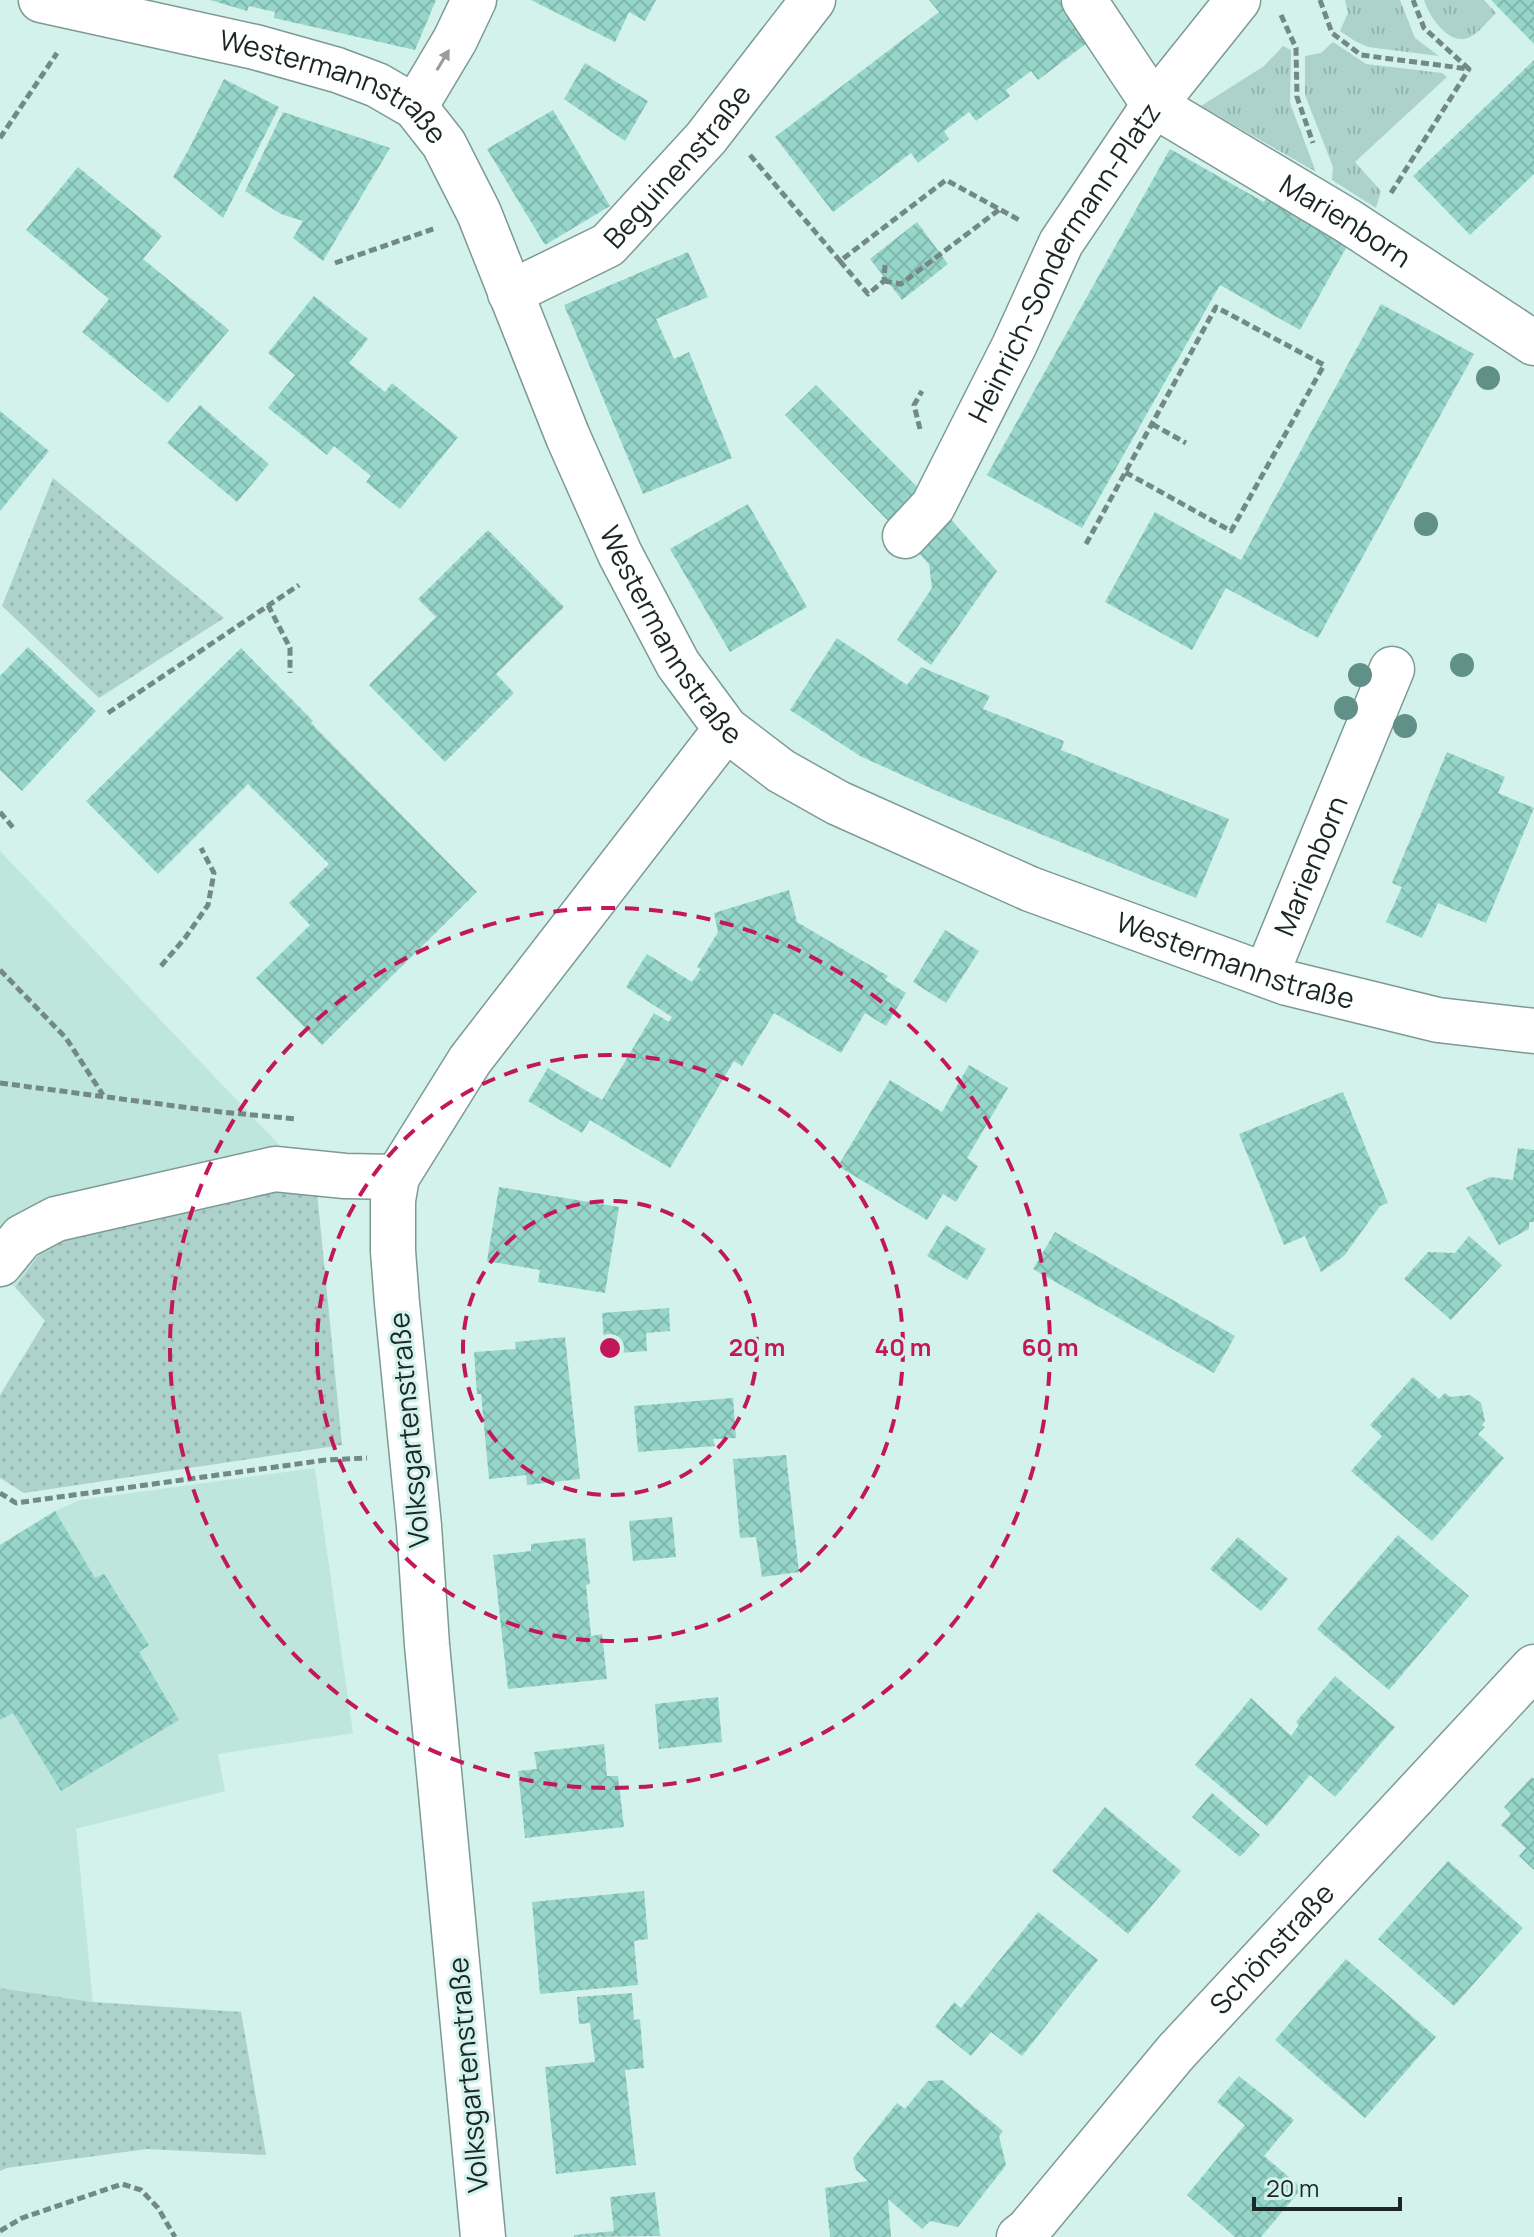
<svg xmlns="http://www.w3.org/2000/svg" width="1534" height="2237" font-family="Manrope,sans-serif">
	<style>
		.built { fill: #bee6dd }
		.grass { fill: url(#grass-tufts) }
		.park { fill: url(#park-dots) }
		.building { fill: url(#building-cross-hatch) }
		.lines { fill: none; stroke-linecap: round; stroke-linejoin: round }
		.minor-casing { stroke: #7d9a94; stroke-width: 47 }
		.path { stroke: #738985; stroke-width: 5; stroke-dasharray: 8 4; stroke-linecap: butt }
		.minor { stroke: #fff; stroke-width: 44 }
		.tree { fill: #609088 }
		.oneway { fill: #989e9d }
		.ring { fill: none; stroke: #c2185b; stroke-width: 4; stroke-dasharray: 14 10 }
		.labels { text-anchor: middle; stroke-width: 6; stroke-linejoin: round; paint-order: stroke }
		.street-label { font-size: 28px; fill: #1b2725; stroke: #d3f2ec }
		.centre { fill: #c2185b; stroke: #d3f2ec; stroke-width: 4 }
		.ring-label { font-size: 24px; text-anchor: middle; font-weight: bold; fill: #c2185b; stroke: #d3f2ec; stroke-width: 6; stroke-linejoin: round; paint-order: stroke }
	</style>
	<defs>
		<pattern id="grass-tufts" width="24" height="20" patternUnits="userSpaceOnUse" patternTransform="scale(2)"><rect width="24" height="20" fill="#add2cb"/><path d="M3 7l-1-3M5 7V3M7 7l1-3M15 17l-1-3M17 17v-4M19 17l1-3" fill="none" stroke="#94b4ae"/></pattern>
		<pattern id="park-dots" width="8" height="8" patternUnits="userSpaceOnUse" patternTransform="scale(2)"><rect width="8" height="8" fill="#add2cb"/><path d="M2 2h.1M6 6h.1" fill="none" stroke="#94b4ae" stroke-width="1.8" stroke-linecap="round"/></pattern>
		<pattern id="building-cross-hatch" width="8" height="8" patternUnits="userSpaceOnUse" patternTransform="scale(2)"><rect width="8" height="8" fill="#96d6ca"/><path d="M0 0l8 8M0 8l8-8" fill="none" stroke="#81b8ad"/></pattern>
	</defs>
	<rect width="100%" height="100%" fill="#d3f2ec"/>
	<path class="built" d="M 0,851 L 326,1194 L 274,1184 L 41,1252 L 15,1287 L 0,1277 Z
		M 315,1468 L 353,1733 L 218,1754 L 225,1791 L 76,1829 L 93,2002 L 0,1988 L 0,1545 L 55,1511 L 80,1500 Z"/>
	<path class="grass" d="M 1345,0 L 1400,0 L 1415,38 L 1439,56 L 1368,47 L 1355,41 L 1340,31 L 1348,13 Z
		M 1424,0 L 1484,0 L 1496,13 C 1488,21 1478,34 1468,38 C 1448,45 1429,16 1424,0 Z
		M 1333,42 L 1366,64 L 1442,73 L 1447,77 L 1355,162 L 1381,191 L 1376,208 L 1332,180 L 1333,167 L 1305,95 L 1305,56 L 1321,53 Z
		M 1283,46 L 1291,50 L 1290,103 L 1316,172 L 1201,106 L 1264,66 Z"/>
	<path class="park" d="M 53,478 L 224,618 L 99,698 L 2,606 Z
		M 274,1184 L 317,1192 L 342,1445 L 24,1493 L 0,1478 L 0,1395 L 45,1321 L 15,1287 L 41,1252 L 77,1233 Z
		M 0,1988 L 93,2002 L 241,2012 L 266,2155 L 147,2149 L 7,2168 L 0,2171 Z"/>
	<path class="building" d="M 210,0 L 436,0 L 415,50 L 274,18 L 275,12 L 249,6 L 247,11 Z
		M 531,0 L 656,0 L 645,21 L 629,12 L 615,42 Z
		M 929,0 L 1060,0 L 1091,40 L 1038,80 L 1031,71 L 1006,90 L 1010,96 L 976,121 L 969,112 L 944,131 L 949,139 L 918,163 L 911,153 L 833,212 L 775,137 L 939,12 Z
		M 1491,0 L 1534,0 L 1534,44 Z
		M 1534,60 L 1534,174 L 1470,235 L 1413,176 Z
		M 585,63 L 648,101 L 625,141 L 564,99 Z
		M 224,79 L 279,107 L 223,218 L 173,177 L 190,147 Z
		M 553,110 L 610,206 L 545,245 L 487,149 Z
		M 283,112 L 390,148 L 323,261 L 293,238 L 303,221 L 281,214 L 245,191 Z
		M 1170,149 L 1264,202 L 1268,195 L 1350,241 L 1300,330 L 1220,285 L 1082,528 L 987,475 Z
		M 78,167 L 162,236 L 143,259 L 229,330 L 168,403 L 82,332 L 109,299 L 26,230 Z
		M 917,222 L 948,264 L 902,300 L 870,259 Z
		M 688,252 L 708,297 L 656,319 L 674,359 L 689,352 L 732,458 L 643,494 L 564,305 Z
		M 314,296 L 368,339 L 349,363 L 385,392 L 392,383 L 458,437 L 400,509 L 366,482 L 371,476 L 334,446 L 327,455 L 268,408 L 295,375 L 268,353 Z
		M 1381,304 L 1474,354 L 1318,638 L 1226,588 L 1192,650 L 1105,602 L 1155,512 L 1241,560 Z
		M 816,385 L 925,495 L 893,526 L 785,415 Z
		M 200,405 L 269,464 L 237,502 L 167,443 Z
		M 0,411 L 49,451 L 0,511 Z
		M 748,504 L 807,607 L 730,652 L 670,549 Z
		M 946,514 L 997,571 L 931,665 L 897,640 L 932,588 L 929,564 L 914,548 Z
		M 488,530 L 564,607 L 496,674 L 514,693 L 445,762 L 369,685 L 436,617 L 418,599 Z
		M 837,638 L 907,685 L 921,667 L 990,696 L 983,709 L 1064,741 L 1061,750 L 1229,819 L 1196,898 L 948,796 L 860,756 L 790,710 Z
		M 28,647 L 96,711 L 22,791 L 0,770 L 0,676 Z
		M 241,648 L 313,721 L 311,723 L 477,892 L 322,1045 L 256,978 L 310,925 L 289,903 L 329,864 L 248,784 L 158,874 L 86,801 Z
		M 1447,752 L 1505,777 L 1498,793 L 1534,808 L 1486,923 L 1438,903 L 1422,938 L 1386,922 L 1402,887 L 1392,883 Z
		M 789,890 L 797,922 L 888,976 L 885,980 L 906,993 L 886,1026 L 865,1013 L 841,1053 L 774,1013 L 742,1066 L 734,1061 L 670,1168 L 590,1120 L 582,1133 L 528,1101 L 548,1068 L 602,1100 L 654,1013 L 669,1022 L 672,1017 L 626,987 L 647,954 L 692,982 L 701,969 L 697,967 L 718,932 L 714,913 Z
		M 945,930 L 979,951 L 946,1003 L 913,982 Z
		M 969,1065 L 1008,1088 L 967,1158 L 978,1166 L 956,1202 L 943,1194 L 927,1220 L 838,1166 L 890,1080 L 942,1112 Z
		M 1343,1092 L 1388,1203 L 1380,1206 L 1344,1256 L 1321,1272 L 1305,1236 L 1284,1245 L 1239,1134 Z
		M 1518,1148 L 1534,1150 L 1534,1222 L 1529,1222 L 1529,1229 L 1499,1245 L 1466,1188 L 1490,1177 L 1513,1180 Z
		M 499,1187 L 619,1207 L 605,1293 L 538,1282 L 540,1270 L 487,1261 Z
		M 946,1225 L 986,1249 L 967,1280 L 927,1256 Z
		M 1055,1232 L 1235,1336 L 1214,1373 L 1033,1269 Z
		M 1469,1236 L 1502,1265 L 1451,1320 L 1404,1279 L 1428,1252 L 1455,1253 Z
		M 669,1308 L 670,1331 L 646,1333 L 647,1351 L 605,1354 L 602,1313 Z
		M 565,1337 L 580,1479 L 527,1485 L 526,1475 L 489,1479 L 481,1394 L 477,1394 L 474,1352 L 516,1349 L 515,1342 Z
		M 1413,1377 L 1439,1399 L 1445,1393 L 1450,1397 L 1470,1395 L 1481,1403 L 1485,1421 L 1482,1425 L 1485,1427 L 1478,1434 L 1504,1458 L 1432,1541 L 1351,1471 L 1382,1436 L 1370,1425 Z
		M 733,1398 L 736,1438 L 713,1439 L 715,1446 L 638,1452 L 634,1406 Z
		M 786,1455 L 799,1572 L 762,1577 L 756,1537 L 740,1538 L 733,1459 Z
		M 55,1511 L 95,1578 L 104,1574 L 149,1645 L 139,1652 L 179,1720 L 61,1791 L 13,1713 L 0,1720 L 0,1545 Z
		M 672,1517 L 676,1557 L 633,1561 L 629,1521 Z
		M 1398,1535 L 1469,1596 L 1389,1690 L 1317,1629 Z
		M 1238,1537 L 1288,1579 L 1261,1611 L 1210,1569 Z
		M 585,1538 L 590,1584 L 586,1585 L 591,1636 L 602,1634 L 607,1679 L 508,1689 L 493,1555 L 531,1551 L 531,1544 Z
		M 1335,1676 L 1395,1727 L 1335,1797 L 1310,1775 L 1267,1826 L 1195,1765 L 1251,1698 L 1291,1736 L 1299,1725 L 1296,1722 Z
		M 718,1697 L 722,1742 L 659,1749 L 655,1704 Z
		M 604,1744 L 607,1776 L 618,1776 L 624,1827 L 525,1838 L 518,1771 L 537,1769 L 534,1752 Z
		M 1532,1777 L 1534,1779 L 1534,1870 L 1519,1856 L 1526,1848 L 1501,1825 L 1511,1814 L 1504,1807 Z
		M 1212,1793 L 1260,1835 L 1240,1857 L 1192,1817 Z
		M 1105,1807 L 1181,1871 L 1128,1934 L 1052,1871 Z
		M 1448,1861 L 1523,1928 L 1454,2006 L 1378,1939 Z
		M 644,1891 L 648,1939 L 634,1941 L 638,1985 L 540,1994 L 532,1902 Z
		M 1038,1912 L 1098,1960 L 1022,2056 L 991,2032 L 971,2056 L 935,2027 L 954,2002 L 961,2008 Z
		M 1346,1959 L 1436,2037 L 1365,2118 L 1275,2040 Z
		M 632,1993 L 634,2020 L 640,2019 L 644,2068 L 625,2070 L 636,2165 L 556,2174 L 545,2067 L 595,2062 L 590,2023 L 579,2024 L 577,1997 Z
		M 1239,2076 L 1294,2120 L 1264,2156 L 1302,2188 L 1261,2237 L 1235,2237 L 1187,2195 L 1245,2125 L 1217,2102 Z
		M 942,2080 L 1003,2131 L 999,2136 L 1006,2165 L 958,2227 L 930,2221 L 922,2229 L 888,2199 L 891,2237 L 830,2237 L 825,2188 L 868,2181 L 856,2170 L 853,2158 L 897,2103 L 905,2109 L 928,2081 Z
		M 655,2192 L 660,2236 L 574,2237 L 574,2235 L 614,2231 L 610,2197 Z"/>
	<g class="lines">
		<g class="minor-casing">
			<g id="minor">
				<path id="s1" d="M 41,0 L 255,47 L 337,70 L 377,85 L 415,107 L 444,144 L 479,213 L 568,437 L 620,554 L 678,664 L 726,729 L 781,771 L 838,803 L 1030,889 L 1287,983 L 1438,1020 L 1534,1031"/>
				<path id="s2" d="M 1084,0 L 1154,105 L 1348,221 L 1534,343"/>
				<path d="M 415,107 L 455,40 L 474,0"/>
				<path id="s3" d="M 510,293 L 608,245 L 706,138 L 813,0"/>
				<path id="s4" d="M 905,536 L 933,506 L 1014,346 L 1061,243 L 1154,105 L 1238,0"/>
				<path id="s5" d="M 1266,975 L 1392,669"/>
				<path d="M 0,1264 L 22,1237 L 56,1219 L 275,1169 L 345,1176 L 397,1177"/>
				<path d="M 483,2237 L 427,1645 L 419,1526 L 397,1303 L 393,1251 L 393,1200 L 397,1177 L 470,1060 L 726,729"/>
				<path id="s6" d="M 1019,2237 L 1028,2230 L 1176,2052 L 1534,1667"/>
			</g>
		</g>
		<path class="path" d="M 1320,0 L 1332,33 L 1361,55 L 1469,69 L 1424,28 L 1413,0
			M 1281,15 L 1296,48 L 1297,97 L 1313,143
			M 0,138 L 57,53
			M 750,155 L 840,261
			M 1391,193 L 1469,69
			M 335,263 L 436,228
			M 885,265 L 884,281 L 868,294 L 840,261 L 946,180 L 1021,221
			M 884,281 L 901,284 L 1000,209
			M 1152,424 L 1186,443
			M 920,429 L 914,405 L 922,391
			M 1086,544 L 1216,307 L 1324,365 L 1231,531 L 1125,472
			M 268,605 L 290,648 L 290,673
			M 108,713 L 299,585
			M 0,812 L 15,830
			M 161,966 L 185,938 L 208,905 L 214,873 L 201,848
			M 0,970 L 66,1038 L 103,1095
			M 0,1083 L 221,1112 L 297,1119
			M 0,1493 L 16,1503 L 326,1460 L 367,1458
			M 0,2231 L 22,2218 L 122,2184 L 141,2190 L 158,2208 L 175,2237"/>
		<use href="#minor" class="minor"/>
	</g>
	<g class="tree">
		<circle cx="1488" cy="378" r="12"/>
		<circle cx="1426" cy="524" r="12"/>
		<circle cx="1462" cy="665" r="12"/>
		<circle cx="1360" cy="675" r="12"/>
		<circle cx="1346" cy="708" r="12"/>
		<circle cx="1405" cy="726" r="12"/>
	</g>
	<defs><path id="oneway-solid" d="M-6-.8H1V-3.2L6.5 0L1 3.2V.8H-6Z" transform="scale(2)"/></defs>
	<use class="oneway" href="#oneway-solid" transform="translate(443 60) rotate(-59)"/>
	<g class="ring">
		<circle cx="610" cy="1348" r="147"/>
		<circle cx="610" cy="1348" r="293"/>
		<circle cx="610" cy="1348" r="440"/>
	</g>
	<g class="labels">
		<g class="street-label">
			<text dy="10" stroke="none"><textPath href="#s1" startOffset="308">Westermannstraße</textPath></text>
			<text dy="10" stroke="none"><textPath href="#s3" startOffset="214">Beguinenstraße</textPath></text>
			<text dy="10" stroke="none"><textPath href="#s2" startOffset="350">Marienborn</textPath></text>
			<text dy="10" stroke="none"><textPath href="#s4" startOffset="318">Heinrich-Sondermann-Platz</textPath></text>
			<text dy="10" stroke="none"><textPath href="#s1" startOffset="980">Westermannstraße</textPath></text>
			<text dy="10" stroke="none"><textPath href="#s5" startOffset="118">Marienborn</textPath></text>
			<text dy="10" stroke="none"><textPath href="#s1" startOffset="1652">Westermannstraße</textPath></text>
			<text transform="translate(409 1430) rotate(-95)" y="10">Volksgartenstraße</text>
			<text dy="10" stroke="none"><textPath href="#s6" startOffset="384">Schönstraße</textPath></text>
			<text transform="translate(468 2075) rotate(-95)" y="10">Volksgartenstraße</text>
		</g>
	</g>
	<circle cx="610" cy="1348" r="12" class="centre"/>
	<g class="ring-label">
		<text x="757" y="1356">20 m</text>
		<text x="903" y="1356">40 m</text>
		<text x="1050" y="1356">60 m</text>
	</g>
	<path d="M1254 2197v12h146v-12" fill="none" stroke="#1b2725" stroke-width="4"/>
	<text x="1266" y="2197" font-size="24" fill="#1b2725" stroke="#d3f2ec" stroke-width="6" paint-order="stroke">20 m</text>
</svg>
